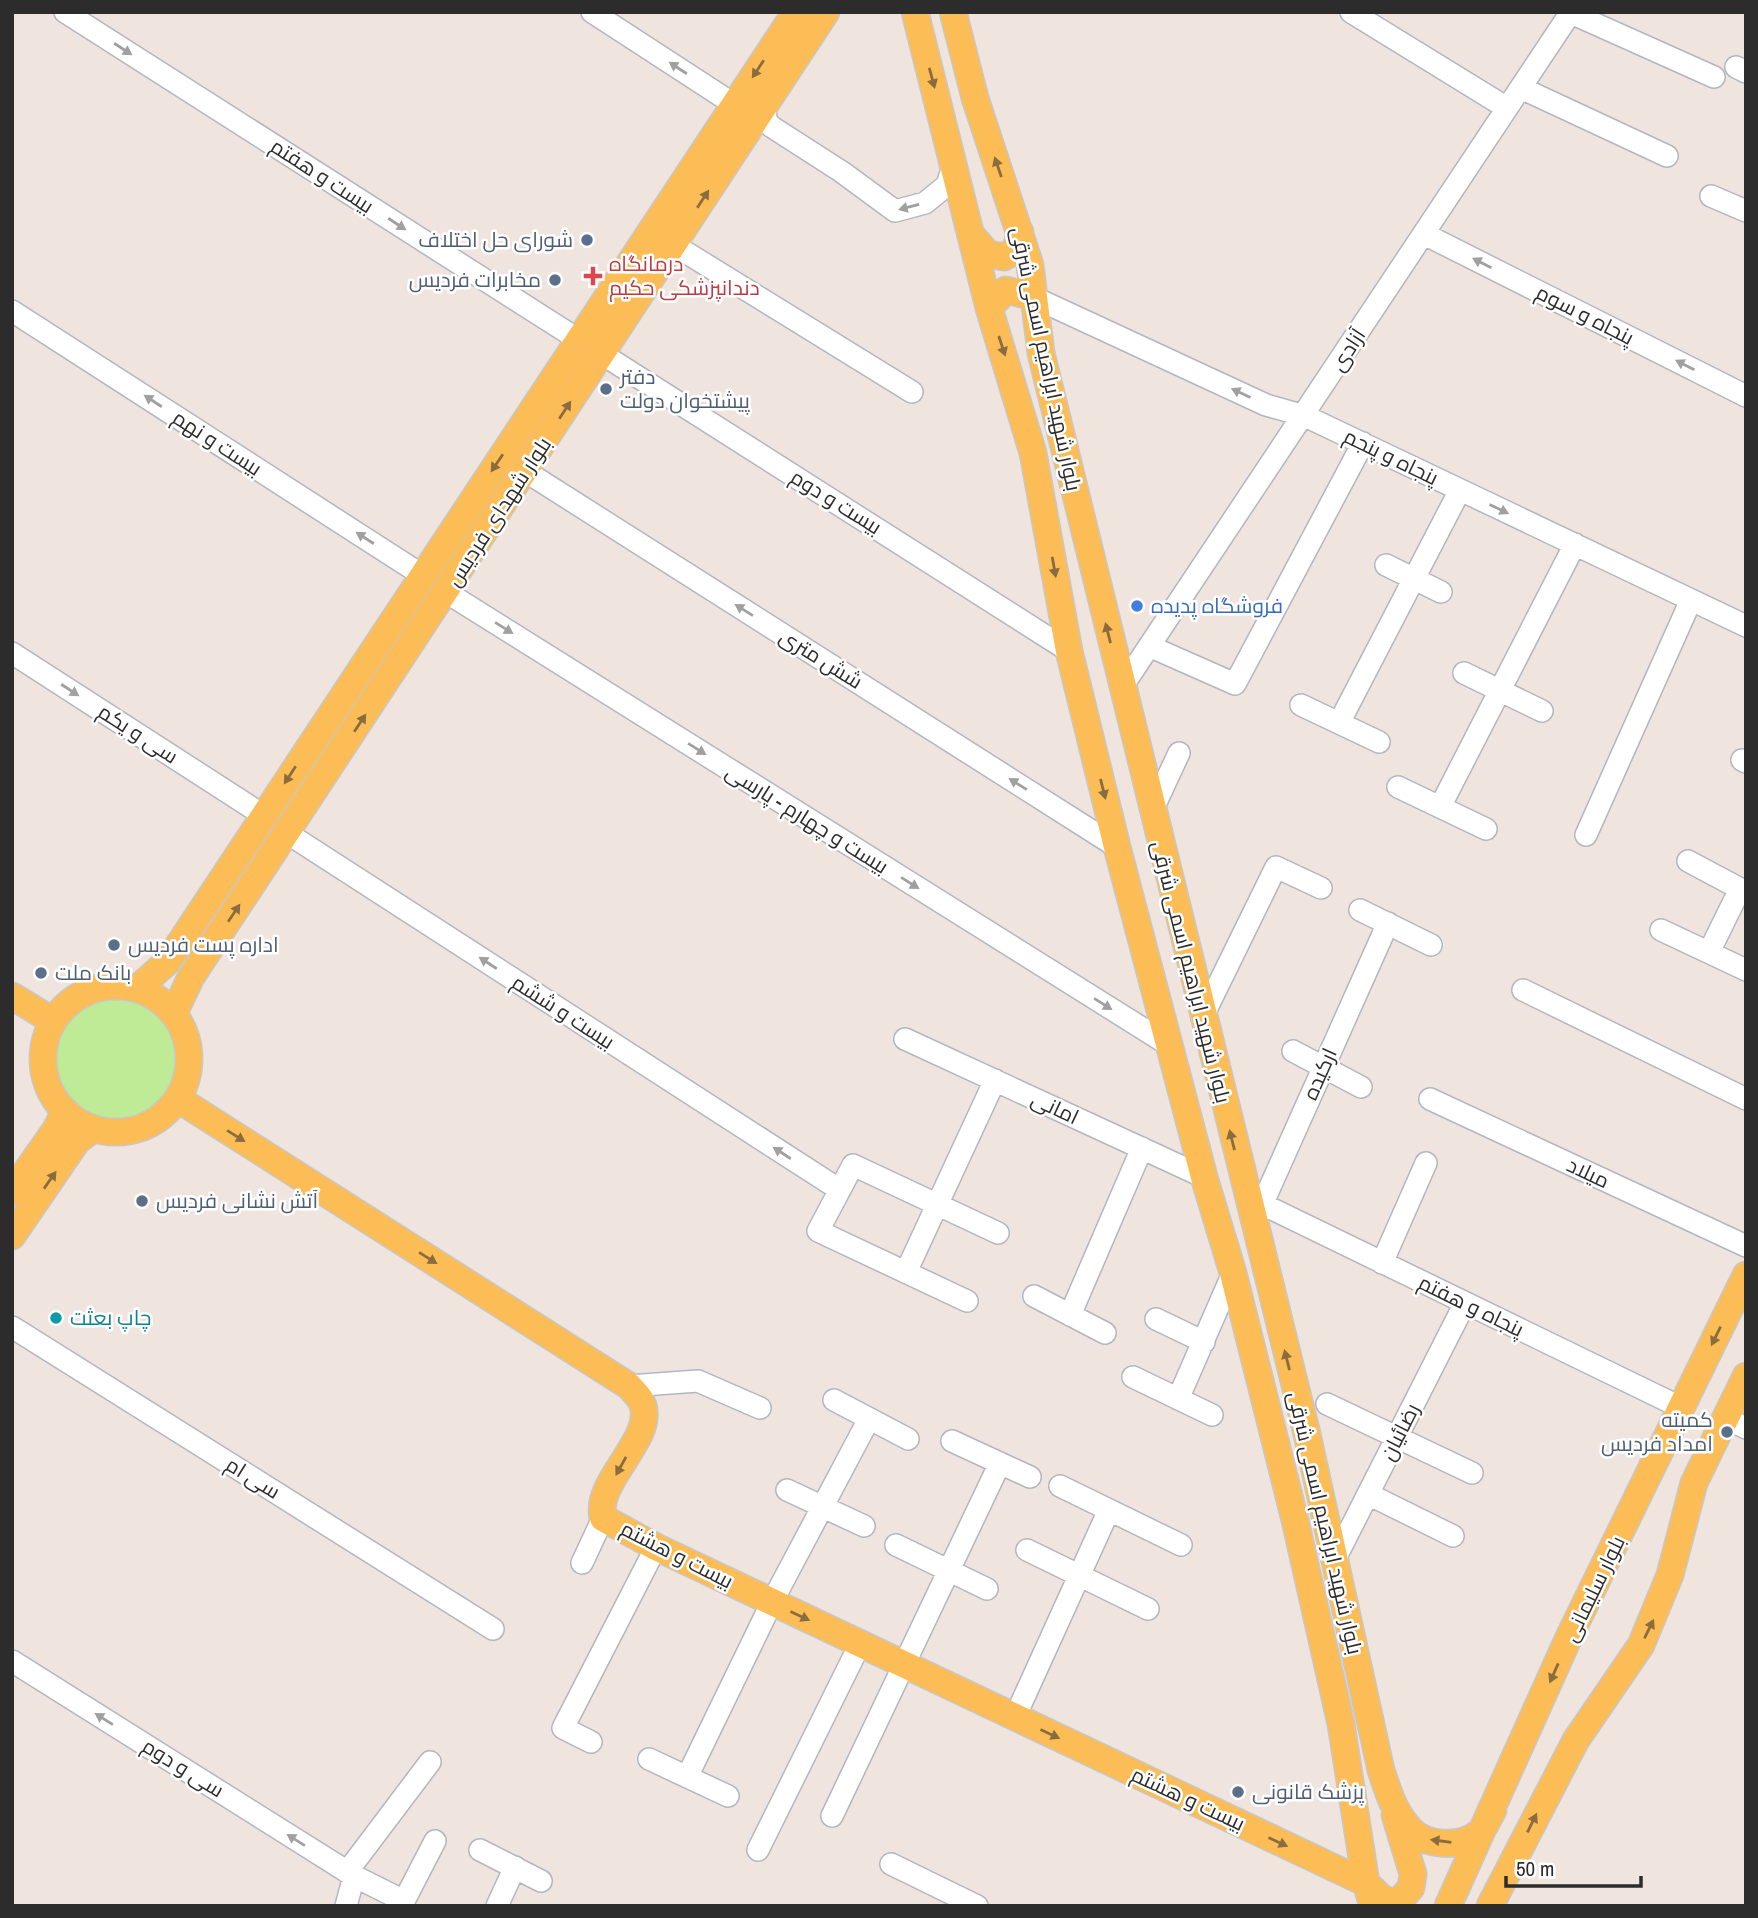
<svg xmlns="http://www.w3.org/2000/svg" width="1758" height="1918" font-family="'Archivo Narrow',Cairo,sans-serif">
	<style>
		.green { fill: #bfea96 }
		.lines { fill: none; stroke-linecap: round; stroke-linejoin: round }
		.minor-casing { stroke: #b2b6c1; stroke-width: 24 }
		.major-casing { stroke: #c8c8c8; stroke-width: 29 }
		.minor { stroke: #fff; stroke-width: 21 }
		.major { stroke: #fcbc56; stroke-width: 26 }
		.oneway { fill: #a0a0a0 }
		.oneway2 { fill: #8a6d3f }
		.service-dot { fill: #5c6f8a; stroke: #fff; stroke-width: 2.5 }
		.health-dot { fill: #e0444e; stroke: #fff; stroke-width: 2.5 }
		.shop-dot { fill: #3f7fe0; stroke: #fff; stroke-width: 2.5 }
		.culture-dot { fill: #0f9aa8; stroke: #fff; stroke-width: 2.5 }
		.labels { text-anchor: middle; stroke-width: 5; stroke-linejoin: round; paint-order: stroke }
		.street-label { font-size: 21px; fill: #2c2c2c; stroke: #fff }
		.service-label { font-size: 21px; fill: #4e5e75; stroke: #fff; text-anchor: start }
		.health-label { font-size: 21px; fill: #be3a42; stroke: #fff; text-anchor: start }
		.shop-label { font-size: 21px; fill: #366cbe; stroke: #fff; text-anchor: start }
		.culture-label { font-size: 21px; fill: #0d838f; stroke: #fff; text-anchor: start }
	</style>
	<rect width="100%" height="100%" fill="#efe5de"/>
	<path class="green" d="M51 1059a65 65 0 1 1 130 0a65 65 0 1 1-130 0Z"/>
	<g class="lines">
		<g class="minor-casing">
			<path id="minor" d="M 65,12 L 579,340
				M 592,12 L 735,105
				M 1351,12 L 1507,108
				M 1571,13 L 1714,77
				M 1736,67 L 1746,72
				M 1521,88 L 1667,156
				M 764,108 L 767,122 L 772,127 L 842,172 L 895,211 L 925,203 L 947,185 L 954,163
				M 1711,196 L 1746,211
				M 1424,234 L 1746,396
				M 674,245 L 912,392
				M 1033,297 L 1266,405 L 1305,416 L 1746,626
				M 12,311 L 422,575
				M 602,354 L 1069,651
				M 525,471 L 1117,847
				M 1386,565 L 1441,592
				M 446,592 L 1169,1045
				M 1149,646 L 1235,684 L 1363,443
				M 12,653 L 263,815
				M 1464,673 L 1542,711
				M 1122,687 L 1571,12
				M 1301,705 L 1379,742
				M 1339,723 L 1460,490
				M 1742,760 L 1746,762
				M 1398,787 L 1486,829
				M 1440,807 L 1575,544
				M 1152,811 L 1179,753
				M 287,833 L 840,1190
				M 1586,835 L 1691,600
				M 1688,861 L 1746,892
				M 1360,910 L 1431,945
				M 1661,930 L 1746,970
				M 1709,952 L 1740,889
				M 1523,990 L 1746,1099
				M 1202,1018 L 1276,867 L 1321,888
				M 905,1039 L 1204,1177
				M 1293,1051 L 1361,1087
				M 1430,1099 L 1746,1246
				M 1262,1204 L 1680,1407
				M 1257,1216 L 1388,923
				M 1382,1263 L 1426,1163
				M 906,1272 L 995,1080
				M 1034,1296 L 1105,1333
				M 967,1301 L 818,1231 L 853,1165 L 998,1233
				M 1070,1315 L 1142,1148
				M 1156,1319 L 1204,1342
				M 12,1327 L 493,1629
				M 1133,1377 L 1212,1415
				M 629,1386 L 698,1381 L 760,1408
				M 1178,1399 L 1233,1273
				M 834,1400 L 908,1439
				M 1327,1404 L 1472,1473
				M 1725,1418 L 1746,1428
				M 952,1441 L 1030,1477
				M 1060,1486 L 1181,1545
				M 787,1490 L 864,1526
				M 1368,1494 L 1453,1536
				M 896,1545 L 987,1589
				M 1027,1550 L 1148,1609
				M 1334,1561 L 1465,1303
				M 582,1563 L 603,1518
				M 12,1661 L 354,1876 L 404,1901 L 435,1841
				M 1015,1717 L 1109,1510
				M 591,1742 L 563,1728 L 656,1547
				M 649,1759 L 728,1796
				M 687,1777 L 772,1602 L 869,1419
				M 832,1816 L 1000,1463
				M 480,1850 L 541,1881
				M 758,1850 L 860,1644
				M 891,1864 L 977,1906
				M 347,1872 L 430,1762
				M 346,1906 L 354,1876
				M 497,1906 L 515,1867"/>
		</g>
		<g class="major-casing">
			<path id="major" d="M 915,12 L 989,308 L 1033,453 L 1069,651 L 1117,847 L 1204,1177 L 1233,1273 L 1295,1520 L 1341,1724 L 1366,1883 L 1373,1906
				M 953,12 L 975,98 L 1030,265 L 1041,353 L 1307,1434 L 1381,1770 C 1388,1792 1394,1811 1409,1828 C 1425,1847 1461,1848 1479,1833 C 1485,1828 1489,1817 1493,1810
				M 974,238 L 988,254 L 1004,257 L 1016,250 L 1020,232
				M 989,308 L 1006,290 L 1033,297
				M43 1059a73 73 0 1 1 146 0a73 73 0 1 1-146 0Z
				M 138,988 L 166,963 L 182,940 L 796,12
				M 12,996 L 53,1021
				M 174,1013 L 191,977 L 826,12
				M 178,1099 L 629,1386 C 633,1391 640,1397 642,1403 C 657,1438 594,1480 603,1518 L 656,1547 L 1366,1883 L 1385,1901 L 1399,1901 L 1411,1888 L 1413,1874 L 1395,1815
				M 12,1192 L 56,1129 L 65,1111
				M 12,1236 L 77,1141 L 93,1129
				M 1448,1906 L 1569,1637 L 1746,1275
				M 1490,1906 L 1576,1740 L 1641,1645 L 1670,1575 L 1694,1483 L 1746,1376"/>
		</g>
		<use href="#minor" class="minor"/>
		<use href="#major" class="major"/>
	</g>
	<defs><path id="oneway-solid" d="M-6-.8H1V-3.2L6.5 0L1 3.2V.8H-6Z" transform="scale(1.75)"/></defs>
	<g class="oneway">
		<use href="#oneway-solid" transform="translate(123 49) rotate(33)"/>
		<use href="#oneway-solid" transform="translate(678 68) rotate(-147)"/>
		<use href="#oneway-solid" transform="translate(909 207) rotate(165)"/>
		<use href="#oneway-solid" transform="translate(397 224) rotate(33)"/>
		<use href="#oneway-solid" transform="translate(1482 263) rotate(-153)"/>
		<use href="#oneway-solid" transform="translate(1685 365) rotate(-153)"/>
		<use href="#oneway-solid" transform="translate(1241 393) rotate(-155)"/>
		<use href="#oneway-solid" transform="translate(153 401) rotate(-147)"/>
		<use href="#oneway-solid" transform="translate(1499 509) rotate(26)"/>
		<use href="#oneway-solid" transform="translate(365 538) rotate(-147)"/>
		<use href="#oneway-solid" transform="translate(744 610) rotate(-148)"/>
		<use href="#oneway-solid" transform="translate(504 628) rotate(32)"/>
		<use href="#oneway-solid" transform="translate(70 690) rotate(33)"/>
		<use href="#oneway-solid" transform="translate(697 749) rotate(32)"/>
		<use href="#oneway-solid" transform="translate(1018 784) rotate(-148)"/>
		<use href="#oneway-solid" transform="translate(910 883) rotate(32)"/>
		<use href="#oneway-solid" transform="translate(488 963) rotate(-147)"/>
		<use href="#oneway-solid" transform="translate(1103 1004) rotate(32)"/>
		<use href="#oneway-solid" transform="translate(782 1153) rotate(-147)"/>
		<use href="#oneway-solid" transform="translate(104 1719) rotate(-148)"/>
		<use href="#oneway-solid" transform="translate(296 1840) rotate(-148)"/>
	</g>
	<g class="oneway2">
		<use href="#oneway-solid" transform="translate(758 69) rotate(123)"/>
		<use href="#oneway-solid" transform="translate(932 78) rotate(75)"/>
		<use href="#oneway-solid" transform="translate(998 167) rotate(-109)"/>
		<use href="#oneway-solid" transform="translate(703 199) rotate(-57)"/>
		<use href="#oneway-solid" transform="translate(1002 346) rotate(72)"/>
		<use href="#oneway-solid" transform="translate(565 410) rotate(-57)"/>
		<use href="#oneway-solid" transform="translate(497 463) rotate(124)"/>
		<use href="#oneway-solid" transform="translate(1054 567) rotate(80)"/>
		<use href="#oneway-solid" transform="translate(1108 633) rotate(-104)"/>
		<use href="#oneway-solid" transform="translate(360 723) rotate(-57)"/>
		<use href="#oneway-solid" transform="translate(290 775) rotate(123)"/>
		<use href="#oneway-solid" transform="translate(1103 789) rotate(76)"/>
		<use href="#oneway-solid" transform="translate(234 913) rotate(-56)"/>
		<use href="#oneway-solid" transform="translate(236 1136) rotate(32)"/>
		<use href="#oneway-solid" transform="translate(1232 1140) rotate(-104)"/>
		<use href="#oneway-solid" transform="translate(50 1180) rotate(-55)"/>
		<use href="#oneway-solid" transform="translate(428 1258) rotate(32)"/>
		<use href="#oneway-solid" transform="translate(1716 1336) rotate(116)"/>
		<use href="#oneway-solid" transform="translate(1287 1360) rotate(-104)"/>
		<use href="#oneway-solid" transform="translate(621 1466) rotate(119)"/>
		<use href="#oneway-solid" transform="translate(800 1616) rotate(25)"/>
		<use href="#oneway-solid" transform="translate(1649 1629) rotate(-64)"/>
		<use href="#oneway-solid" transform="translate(1554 1673) rotate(114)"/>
		<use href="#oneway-solid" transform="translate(1050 1734) rotate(25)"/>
		<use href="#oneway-solid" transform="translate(1532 1823) rotate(-64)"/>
		<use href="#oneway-solid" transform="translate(1441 1841) rotate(-172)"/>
		<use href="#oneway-solid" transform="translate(1278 1842) rotate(25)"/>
	</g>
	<g class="service-dot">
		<circle cx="587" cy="240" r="7"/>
		<circle cx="555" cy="280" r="7"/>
		<circle cx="606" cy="389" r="7"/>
		<circle cx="114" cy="945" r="7"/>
		<circle cx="41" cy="973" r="7"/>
		<circle cx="142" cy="1201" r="7"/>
		<circle cx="1727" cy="1432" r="7"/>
		<circle cx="1238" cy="1792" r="7"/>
	</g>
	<path class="health-dot" d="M589.5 265.5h7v7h7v7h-7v7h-7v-7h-7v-7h7z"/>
	<circle class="shop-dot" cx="1137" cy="606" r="7"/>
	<circle class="culture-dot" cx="56" cy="1318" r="7"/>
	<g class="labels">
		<g class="street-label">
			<text transform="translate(322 176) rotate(33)" y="7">بیست و هفتم</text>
			<text transform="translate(1585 315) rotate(27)" y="7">پنجاه و سوم</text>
			<text transform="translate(1348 350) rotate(-57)" y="7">آزادی</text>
			<text transform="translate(1046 359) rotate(78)" y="7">بلوار شهید ابراهیم اسمی شرقی</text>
			<text transform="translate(217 443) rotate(33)" y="7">بیست و نهم</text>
			<text transform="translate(1391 457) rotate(26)" y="7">پنجاه و پنجم</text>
			<text transform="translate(836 502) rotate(32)" y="7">بیست و دوم</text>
			<text transform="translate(499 512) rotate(-57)" y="7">بلوار شهدای فردیس</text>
			<text transform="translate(821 659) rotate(32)" y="7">شش متری</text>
			<text transform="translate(138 734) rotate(33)" y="7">سی و یکم</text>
			<text transform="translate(807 819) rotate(32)" y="7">بیست و چهارم - پارسی</text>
			<text transform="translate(1191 972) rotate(76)" y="7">بلوار شهید ابراهیم اسمی شرقی</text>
			<text transform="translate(563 1012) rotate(33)" y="7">بیست و ششم</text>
			<text transform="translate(1320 1074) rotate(-66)" y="7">ارکیده</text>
			<text transform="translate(1055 1108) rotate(25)" y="7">امانی</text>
			<text transform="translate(1588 1173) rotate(25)" y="7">میلاد</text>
			<text transform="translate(1471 1306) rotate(26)" y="7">پنجاه و هفتم</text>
			<text transform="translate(1400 1432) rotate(-63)" y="7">رضائیان</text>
			<text transform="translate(253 1478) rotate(32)" y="7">سی ام</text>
			<text transform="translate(1325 1523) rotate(77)" y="7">بلوار شهید ابراهیم اسمی شرقی</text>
			<text transform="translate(677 1555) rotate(27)" y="7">بیست و هشتم</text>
			<text transform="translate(1594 1589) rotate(-64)" y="7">بلوار سلیمانی</text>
			<text transform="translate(183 1768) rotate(32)" y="7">سی و دوم</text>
			<text transform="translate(1188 1799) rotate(25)" y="7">بیست و هشتم</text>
		</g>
		<g class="service-label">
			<text x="573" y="247" text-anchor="end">شورای حل اختلاف</text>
			<text x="541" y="287" text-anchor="end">مخابرات فردیس</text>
			<text x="620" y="384">دفتر<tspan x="620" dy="24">پیشتخوان دولت</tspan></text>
			<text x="128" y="952">اداره پست فردیس</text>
			<text x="55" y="980">بانک ملت</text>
			<text x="156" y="1208">آتش نشانی فردیس</text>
			<text x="1713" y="1427" text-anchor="end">کمیته<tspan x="1713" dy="24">امداد فردیس</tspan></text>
			<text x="1252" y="1799">پزشک قانونی</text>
		</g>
		<g class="health-label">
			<text x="609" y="271">درمانگاه<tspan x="609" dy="24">دندانپزشکی حکیم</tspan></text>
		</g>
		<g class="shop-label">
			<text x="1151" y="613">فروشگاه پدیده</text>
		</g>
		<g class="culture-label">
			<text x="70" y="1325">چاپ بعثت</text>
		</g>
	</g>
	<rect width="1758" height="1918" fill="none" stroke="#2c2c2c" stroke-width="28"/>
	<path d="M1506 1876v10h135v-10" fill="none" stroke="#2c2c2c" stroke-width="3.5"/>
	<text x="1516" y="1876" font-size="21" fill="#2c2c2c" stroke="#ffffff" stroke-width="5" paint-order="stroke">50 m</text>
</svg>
